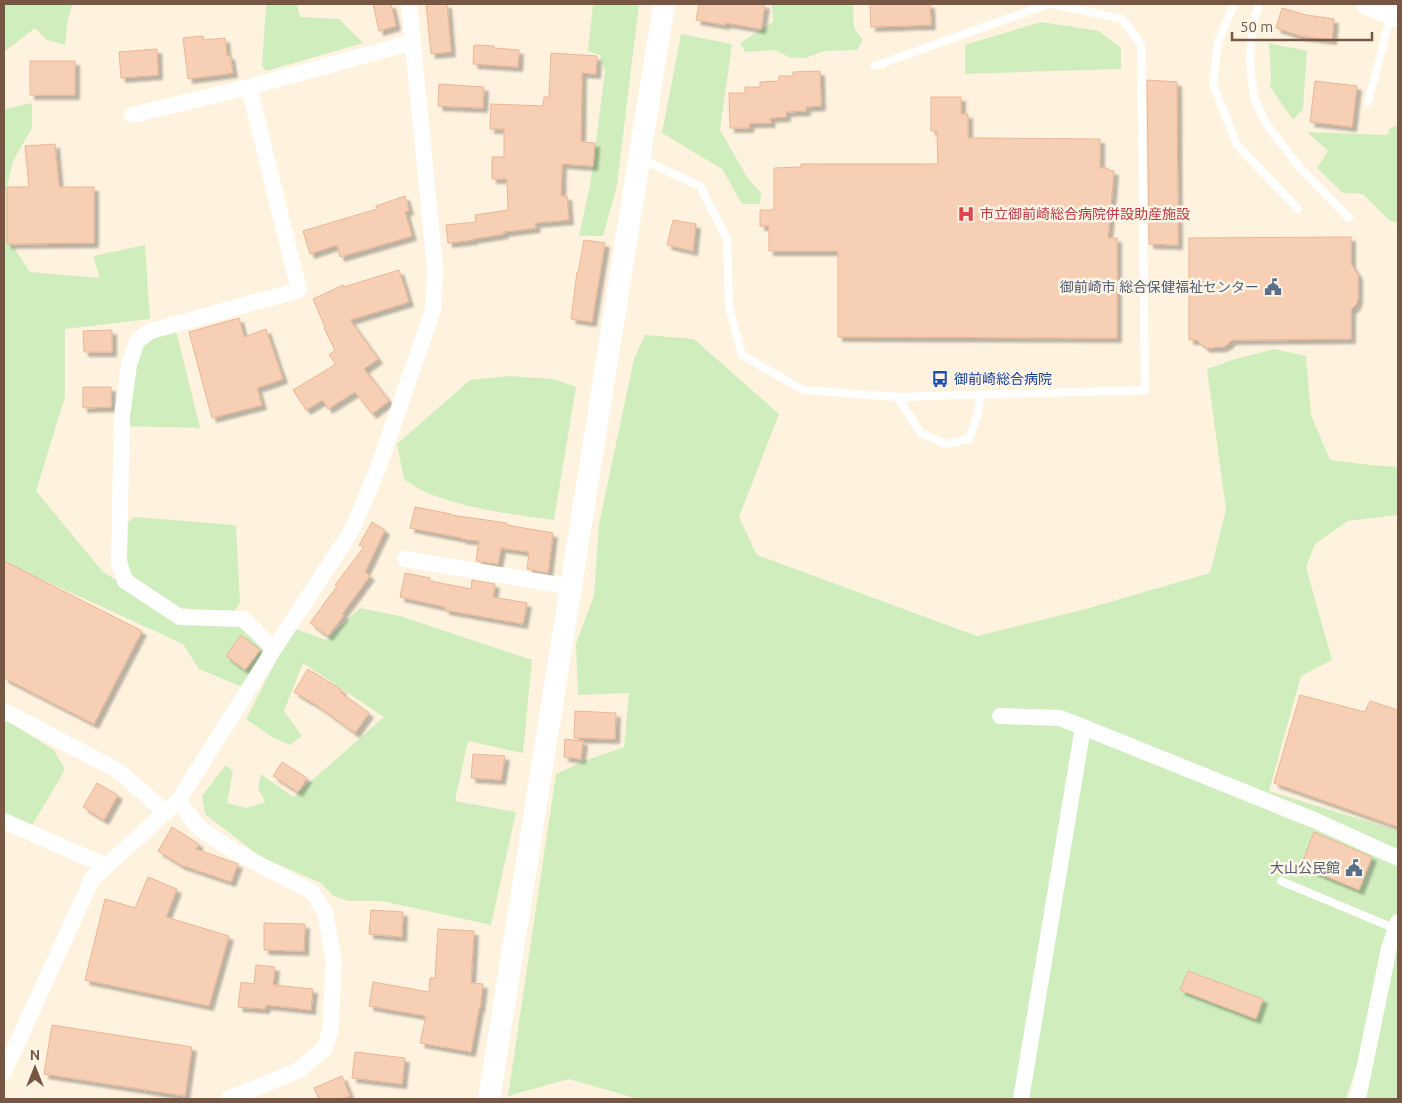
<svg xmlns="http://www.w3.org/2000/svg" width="1402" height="1103" font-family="Ubuntu,'Noto Sans JP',sans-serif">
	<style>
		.green { fill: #d0edbd }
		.building { fill: #f7cfb4; stroke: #ebb593; filter: url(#shadow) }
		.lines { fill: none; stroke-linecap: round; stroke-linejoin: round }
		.lane { stroke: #fff; stroke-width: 8 }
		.street { stroke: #fff; stroke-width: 16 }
		.secondary { stroke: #fff; stroke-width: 22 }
		.labels { text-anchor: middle; stroke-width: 5; stroke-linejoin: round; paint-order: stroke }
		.health-label { font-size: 14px; fill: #be3a42; stroke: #fff6e8; text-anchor: start }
		.service-label { font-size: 14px; fill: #4e5e75; stroke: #fff6e8; text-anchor: end }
		.transit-label { font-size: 14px; fill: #164399; stroke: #fff6e8; text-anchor: start }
	</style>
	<defs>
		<filter id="shadow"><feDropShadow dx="4.5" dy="4.5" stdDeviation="1" flood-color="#0004"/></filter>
	</defs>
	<rect width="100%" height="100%" fill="#fff3df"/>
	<path class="green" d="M 4,4 L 73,4 L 68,18 L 65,45 L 47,40 L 35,28 L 4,52 Z
		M 266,4 L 297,4 L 300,17 L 339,19 L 363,43 L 266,71 L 262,66 Z
		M 593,4 L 639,4 L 617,185 L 603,236 L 579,236 L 590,185 L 605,72 L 600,55 L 588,51 Z
		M 772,4 L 853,4 L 854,28 L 863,40 L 857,50 L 825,51 L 805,58 L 791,58 L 775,50 L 745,52 L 740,43 L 773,22 Z
		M 1041,22 L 1099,31 L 1121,48 L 1121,69 L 965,74 L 965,45 Z
		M 681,34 L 732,44 L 720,130 L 747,177 L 761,193 L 760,204 L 742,204 L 722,169 L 662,133 Z
		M 1269,43 L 1307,51 L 1303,109 L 1293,120 L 1270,87 L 1271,77 Z
		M 32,103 L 32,128 L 13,161 L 7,187 L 8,238 L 30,272 L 100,278 L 93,256 L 145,245 L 150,319 L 65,329 L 65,397 L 36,491 L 103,572 L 177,617 L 243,625 L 267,646 L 242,687 L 199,669 L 183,644 L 4,562 L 4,109 Z
		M 1398,125 L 1398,223 L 1389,220 L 1363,194 L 1343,193 L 1317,168 L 1328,151 L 1307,132 L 1387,135 L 1390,128 Z
		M 176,330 L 200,428 L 122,426 L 129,365 L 151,331 Z
		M 645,335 L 694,339 L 779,414 L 739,517 L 757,555 L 977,636 L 1089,608 L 1210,573 L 1226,510 L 1207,369 L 1232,360 L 1274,349 L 1306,356 L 1311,415 L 1330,460 L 1372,465 L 1398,467 L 1398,515 L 1348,521 L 1315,544 L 1306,567 L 1332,660 L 1301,676 L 1269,791 L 1398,831 L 1398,922 L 1380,992 L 1346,1099 L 638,1099 L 569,1079 L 508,1096 L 556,774 L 584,761 L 624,747 L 629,693 L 578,695 L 576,644 L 594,595 L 599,524 L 634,359 Z
		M 508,376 L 554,379 L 576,387 L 554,520 C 511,514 464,509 423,491 C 417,488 410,483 404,479 L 397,444 L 470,380 Z
		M 135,517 L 236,525 L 240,602 L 234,612 L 179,608 L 129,573 L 126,550 L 125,524 Z
		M 360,608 L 400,616 L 532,660 L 523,753 L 468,741 L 455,801 L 516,812 L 491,925 L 382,901 L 348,901 L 334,896 L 321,883 L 261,857 L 205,814 L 202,796 L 226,765 L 233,771 L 227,803 L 247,808 L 265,802 L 258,788 L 261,774 L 293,797 L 384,717 L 303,663 L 284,711 L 302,736 L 290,745 L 272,737 L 246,719 L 293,628 L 326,640 Z
		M 4,719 L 54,750 L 65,770 L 31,827 L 4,813 Z
		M 1398,937 L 1398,1099 L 1358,1099 Z"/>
	<path class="building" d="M 373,4 L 391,4 L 396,26 L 379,31 Z
		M 426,4 L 447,4 L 451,52 L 431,54 Z
		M 699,4 L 765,4 L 761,29 L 726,23 L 725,25 L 696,20 Z
		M 870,4 L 930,4 L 931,25 L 871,27 Z
		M 1282,8 L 1306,15 L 1334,19 L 1332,40 L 1301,36 L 1276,28 Z
		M 203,36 L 204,40 L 225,38 L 227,56 L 230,55 L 233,73 L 188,79 L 183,38 Z
		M 474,45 L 494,46 L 494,48 L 519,50 L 518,67 L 473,64 Z
		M 157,49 L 158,75 L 121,78 L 119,52 Z
		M 551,53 L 597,56 L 596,74 L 582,73 L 581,142 L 595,143 L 593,166 L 562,164 L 561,196 L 567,196 L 569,220 L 535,223 L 536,228 L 503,232 L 504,234 L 473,239 L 473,240 L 448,243 L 446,225 L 476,222 L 475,215 L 508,210 L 507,179 L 492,179 L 492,157 L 504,157 L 504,129 L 490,129 L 491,104 L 543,106 L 544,97 L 549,97 Z
		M 30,61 L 75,61 L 75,95 L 30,95 Z
		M 820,71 L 821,106 L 806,107 L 806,111 L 786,112 L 786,117 L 770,118 L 771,123 L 750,123 L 749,128 L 730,128 L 729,93 L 745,93 L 745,87 L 760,87 L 760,82 L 779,81 L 779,76 L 793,76 L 793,72 Z
		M 1147,80 L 1177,82 L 1178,245 L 1149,244 Z
		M 1315,81 L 1357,86 L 1352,127 L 1310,122 Z
		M 439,84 L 484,87 L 483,108 L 438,106 Z
		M 931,97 L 961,97 L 961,114 L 968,114 L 968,138 L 1100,139 L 1100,168 L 1108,168 L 1108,170 L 1114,171 L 1108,238 L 1117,238 L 1117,338 L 838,337 L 838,251 L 769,251 L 769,226 L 760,226 L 760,210 L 774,210 L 774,168 L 801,167 L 801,164 L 938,164 L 937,131 L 931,131 Z
		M 55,144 L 59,187 L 94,187 L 94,243 L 7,244 L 7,187 L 29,187 L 25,146 Z
		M 405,196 L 409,210 L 405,212 L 412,236 L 340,257 L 337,245 L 310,254 L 303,231 L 377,209 L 376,206 Z
		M 673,220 L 696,224 L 693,251 L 667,245 Z
		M 1351,237 L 1351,264 L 1358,275 L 1358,299 L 1356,305 L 1351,310 L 1351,339 L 1232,340 L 1228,344 L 1223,347 L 1206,348 L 1201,344 L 1197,340 L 1189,340 L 1189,238 Z
		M 584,240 L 605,243 L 592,322 L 571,319 L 577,272 L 578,273 Z
		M 399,270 L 409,302 L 350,320 L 378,359 L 364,369 L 389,401 L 372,414 L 355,392 L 328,409 L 323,400 L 306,410 L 293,390 L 336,364 L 329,355 L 335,350 L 324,328 L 325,327 L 313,299 L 343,285 L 344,287 Z
		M 239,318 L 244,337 L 266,329 L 283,379 L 257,388 L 262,405 L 212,418 L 189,332 Z
		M 112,330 L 112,352 L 84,352 L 83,331 Z
		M 83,387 L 111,387 L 111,407 L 83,408 Z
		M 415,507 L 451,514 L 451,515 L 507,523 L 507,525 L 553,533 L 548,573 L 527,569 L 529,552 L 501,548 L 498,564 L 476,561 L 479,541 L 461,539 L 462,538 L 410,528 Z
		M 372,522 L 385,530 L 365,572 L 370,576 L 342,614 L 344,615 L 328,636 L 310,623 L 337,586 L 335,585 L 364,547 L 359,545 Z
		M 4,561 L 142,631 L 94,724 L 4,678 Z
		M 405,573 L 430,578 L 430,581 L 471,589 L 472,580 L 495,584 L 493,597 L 527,603 L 523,624 L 445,610 L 445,607 L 400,597 Z
		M 241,635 L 260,650 L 245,670 L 226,656 Z
		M 308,669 L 342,690 L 341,693 L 369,713 L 355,733 L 318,706 L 294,692 Z
		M 1300,695 L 1365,712 L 1370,701 L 1398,710 L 1398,827 L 1274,783 Z
		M 575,711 L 616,713 L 615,739 L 574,738 Z
		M 565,739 L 583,741 L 581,759 L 564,757 Z
		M 473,754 L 505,756 L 501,780 L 471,778 Z
		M 282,762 L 307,778 L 298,792 L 273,776 Z
		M 97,783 L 118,795 L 104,820 L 83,807 Z
		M 172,827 L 199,844 L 196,849 L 238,864 L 231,882 L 181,865 L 158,851 Z
		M 1314,832 L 1372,857 L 1359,890 L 1301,866 Z
		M 148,877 L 177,889 L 166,917 L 229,936 L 209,1006 L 85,980 L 105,899 L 135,908 Z
		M 371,910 L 403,912 L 402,937 L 369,934 Z
		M 264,923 L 305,924 L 304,951 L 264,950 Z
		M 438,929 L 474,931 L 471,983 L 483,984 L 480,1008 L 479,1008 L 471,1052 L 420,1043 L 426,1016 L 369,1006 L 373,982 L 429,992 L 430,978 L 435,978 Z
		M 256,965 L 275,967 L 273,985 L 313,989 L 311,1010 L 266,1005 L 265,1009 L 238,1007 L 241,982 L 254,984 Z
		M 1188,971 L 1263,999 L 1256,1019 L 1180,990 Z
		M 52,1025 L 192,1047 L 185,1096 L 44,1074 Z
		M 355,1052 L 405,1058 L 402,1084 L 352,1078 Z
		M 342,1076 L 350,1096 L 342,1099 L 319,1099 L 314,1088 Z"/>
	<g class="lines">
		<path class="lane" d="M 1234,4 L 1218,42 L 1213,84 L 1237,145 L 1298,209
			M 1259,4 L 1252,27 L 1250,63 L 1254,98 L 1267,125 L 1300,168 L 1349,218
			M 875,66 L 1049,4
			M 1368,102 L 1391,15
			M 641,159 L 700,186 L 727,239 L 729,307 L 742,355 L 803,390 L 897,397 L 1145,390 L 1141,44 L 1122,19 L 1052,4
			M 897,397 L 921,433 L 945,444 L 969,439 L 977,416 L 981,394
			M 1281,881 L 1396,929"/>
		<path class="street" d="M 249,87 L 299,290 L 151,331 L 137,341 L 129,365 L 122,416 L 119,562 L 125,581 L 180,617 L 243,619 L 274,649
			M 132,115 L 249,87 L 413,42
			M 405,559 L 572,587
			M 4,711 L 119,771 L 166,813
			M 1000,716 L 1060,718 L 1083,727 L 1314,820 L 1398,858
			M 178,801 L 199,828 L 234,851 L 312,892 L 325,912 L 334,962 L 330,1032 L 324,1049 L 299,1070 L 229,1099
			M 4,821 L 106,866
			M 4,1072 L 92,879 L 178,801 L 274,649 L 352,530 L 377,471 L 433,310 L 435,269 L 409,4
			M 1021,1099 L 1083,727
			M 1358,1099 L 1389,948 L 1398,922"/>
		<path class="secondary" d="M 1367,4 L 1398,16
			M 489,1099 L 664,4"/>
	</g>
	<defs>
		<g id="hospital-bare" transform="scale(1.35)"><path d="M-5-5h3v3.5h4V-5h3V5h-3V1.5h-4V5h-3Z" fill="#e0444e" stroke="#fff6e8" stroke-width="2.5" paint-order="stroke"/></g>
		<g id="civic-bare" transform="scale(1.35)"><path d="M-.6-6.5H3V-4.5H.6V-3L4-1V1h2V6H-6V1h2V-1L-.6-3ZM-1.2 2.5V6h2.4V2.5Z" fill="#5c6f8a" stroke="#fff6e8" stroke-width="2.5" paint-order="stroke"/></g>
		<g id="bus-bare" transform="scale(1.35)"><path d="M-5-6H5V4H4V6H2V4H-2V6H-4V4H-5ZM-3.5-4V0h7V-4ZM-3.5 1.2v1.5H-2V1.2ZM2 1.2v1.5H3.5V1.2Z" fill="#1a4fb4" stroke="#fff6e8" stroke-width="2.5" paint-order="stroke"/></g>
	</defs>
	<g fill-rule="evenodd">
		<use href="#hospital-bare" x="966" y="214"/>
		<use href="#civic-bare" x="1273" y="287"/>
		<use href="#bus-bare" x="940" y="379"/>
		<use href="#civic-bare" x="1354" y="868"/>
	</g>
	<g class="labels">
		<g class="health-label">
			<text x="980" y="219">市立御前崎総合病院併設助産施設</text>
		</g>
		<g class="service-label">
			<text x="1259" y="292">御前崎市 総合保健福祉センター</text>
			<text x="1340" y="873">大山公民館</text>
		</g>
		<g class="transit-label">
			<text x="954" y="384">御前崎総合病院</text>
		</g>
	</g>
	<rect width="1402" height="1103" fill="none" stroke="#775744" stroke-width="10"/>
	<g transform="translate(35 1068)" stroke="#fff6e8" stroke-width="4" paint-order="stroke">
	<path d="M0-4L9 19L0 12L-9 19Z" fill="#775744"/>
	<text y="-8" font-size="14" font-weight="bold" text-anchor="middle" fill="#775744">N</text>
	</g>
	<path d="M1232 32v8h140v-8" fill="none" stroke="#775744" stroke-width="2.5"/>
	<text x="1240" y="32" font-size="15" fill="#775744" stroke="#fff6e8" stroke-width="4" paint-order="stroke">50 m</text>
</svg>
